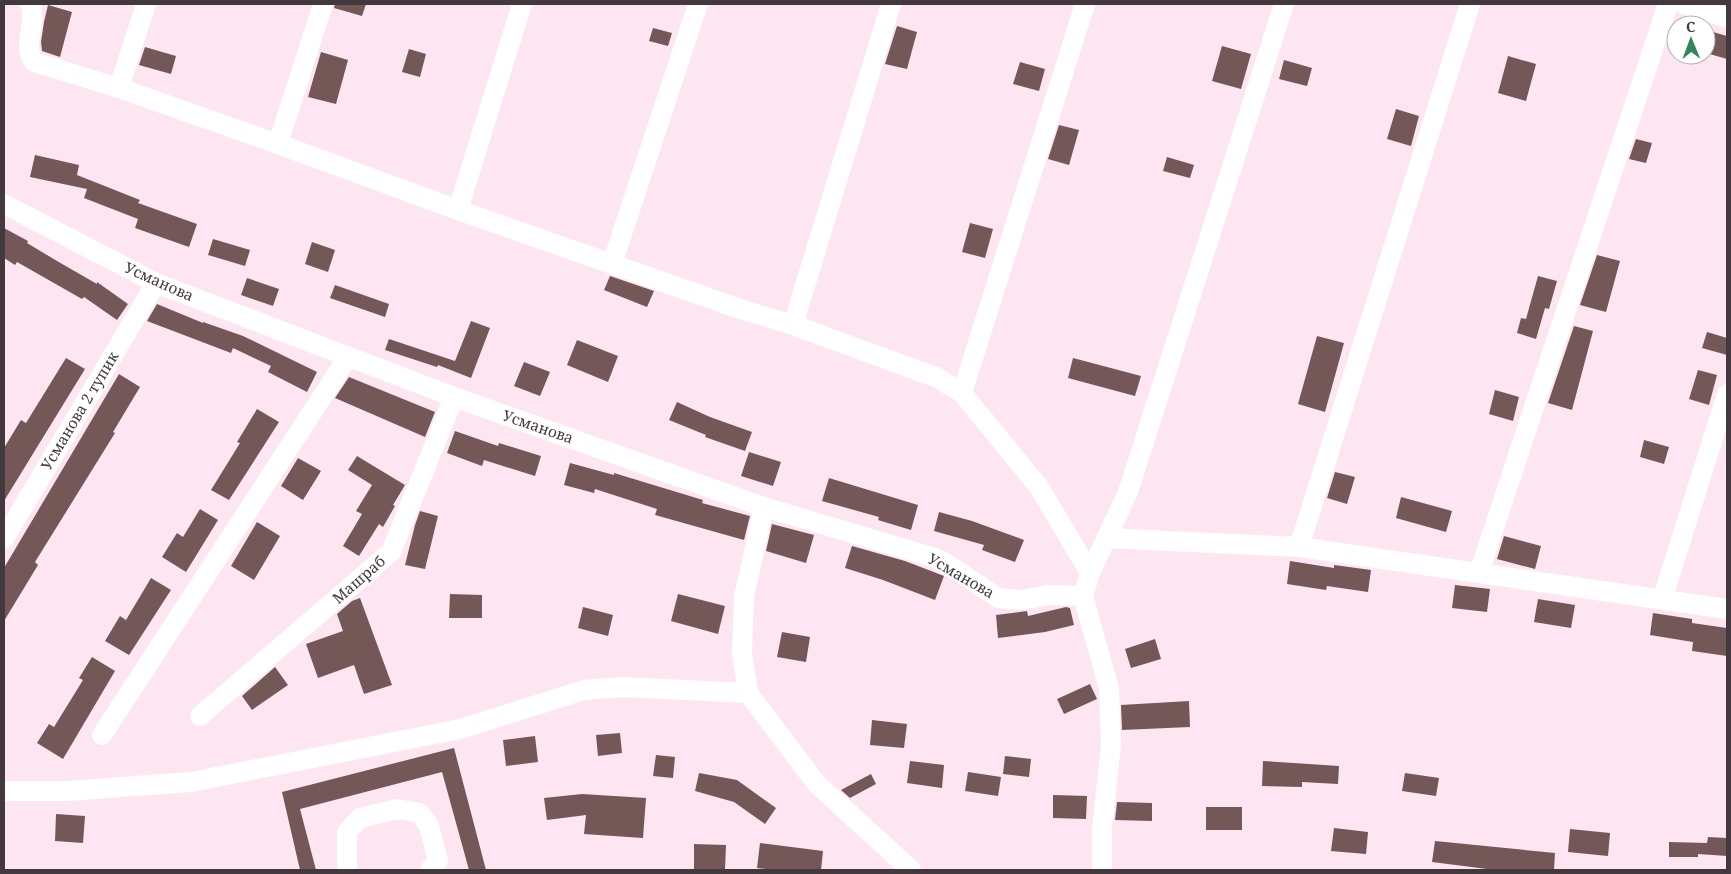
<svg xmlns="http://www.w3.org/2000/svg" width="1731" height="874" font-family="'Noto Serif',serif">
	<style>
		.building { fill: #745757 }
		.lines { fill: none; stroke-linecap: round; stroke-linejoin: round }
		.minor { stroke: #fff; stroke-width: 20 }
		.labels { text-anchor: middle; stroke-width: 5; stroke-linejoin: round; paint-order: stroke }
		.street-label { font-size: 15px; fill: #43383e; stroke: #fff }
	</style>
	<rect width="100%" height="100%" fill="#fde5f2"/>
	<path class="building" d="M 335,4 L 366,4 L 362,16 L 334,8 Z
		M 48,5 L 72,12 L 60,57 L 42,51 L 41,42 L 44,22 Z
		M 897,26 L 917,32 L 907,69 L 885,64 Z
		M 653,28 L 672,33 L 668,46 L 649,41 Z
		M 1706,30 L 1727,36 L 1727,59 L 1706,53 Z
		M 1222,46 L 1251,54 L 1241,89 L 1212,81 Z
		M 145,47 L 176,56 L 171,74 L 139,65 Z
		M 409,49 L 426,54 L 420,77 L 402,72 Z
		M 321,52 L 348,60 L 336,104 L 308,97 Z
		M 1508,56 L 1536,64 L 1526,101 L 1498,93 Z
		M 1284,60 L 1312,68 L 1307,86 L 1279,79 Z
		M 1020,62 L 1045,69 L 1039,91 L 1013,84 Z
		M 1396,109 L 1419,116 L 1411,146 L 1387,139 Z
		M 1059,125 L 1079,130 L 1069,165 L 1048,159 Z
		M 1636,139 L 1652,143 L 1646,163 L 1629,159 Z
		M 35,155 L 79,165 L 77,175 L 140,200 L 138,203 L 197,224 L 189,247 L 135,228 L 138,219 L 84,198 L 87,189 L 30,177 Z
		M 1167,157 L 1194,165 L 1190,178 L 1163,171 Z
		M 970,223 L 993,229 L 985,258 L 962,252 Z
		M 4,228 L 28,241 L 27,243 L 57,261 L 97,284 L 97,282 L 128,304 L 117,320 L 84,297 L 82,299 L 17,262 L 15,265 L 4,258 Z
		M 213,239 L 250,250 L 245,266 L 208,255 Z
		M 312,242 L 335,250 L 328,272 L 305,264 Z
		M 1597,255 L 1620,261 L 1606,312 L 1580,305 Z
		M 610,276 L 654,291 L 647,307 L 604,290 Z
		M 1538,276 L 1557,281 L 1549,309 L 1545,308 L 1536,339 L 1517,333 L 1521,318 L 1526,319 Z
		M 247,278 L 279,289 L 273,306 L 241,295 Z
		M 335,285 L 389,304 L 385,317 L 330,298 Z
		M 157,304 L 203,323 L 203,322 L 243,336 L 317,372 L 307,392 L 268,372 L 271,366 L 233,348 L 231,353 L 147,321 Z
		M 471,321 L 490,328 L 471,378 L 438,365 L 437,367 L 385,350 L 389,339 L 455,361 Z
		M 1574,326 L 1593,331 L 1572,410 L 1548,403 Z
		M 1707,332 L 1727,338 L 1727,355 L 1702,348 Z
		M 1317,336 L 1344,343 L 1325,412 L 1298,404 Z
		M 577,340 L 618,356 L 608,382 L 567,365 Z
		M 66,358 L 85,369 L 4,501 L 4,448 L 21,420 L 26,423 Z
		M 1073,358 L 1141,376 L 1135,396 L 1068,378 Z
		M 524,362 L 550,372 L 540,396 L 514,386 Z
		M 1698,370 L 1717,375 L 1709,405 L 1689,399 Z
		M 119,374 L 140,387 L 113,432 L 115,433 L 35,562 L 38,565 L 4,621 L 4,568 Z
		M 349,377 L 435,412 L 425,437 L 335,398 Z
		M 1495,390 L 1519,397 L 1513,421 L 1489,414 Z
		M 677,402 L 710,417 L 752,432 L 745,451 L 705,437 L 706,435 L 669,420 Z
		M 257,409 L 279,422 L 229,500 L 211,490 L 240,443 L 237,442 Z
		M 455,431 L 498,446 L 499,443 L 541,456 L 535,476 L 484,460 L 482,466 L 447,453 Z
		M 1644,440 L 1669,447 L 1664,464 L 1640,457 Z
		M 749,452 L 781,462 L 773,486 L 741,476 Z
		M 357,456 L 405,485 L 393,505 L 395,506 L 383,527 L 379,524 L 359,556 L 343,546 L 362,514 L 356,511 L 372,485 L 348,470 Z
		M 298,458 L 321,471 L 303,500 L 281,486 Z
		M 570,463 L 614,475 L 614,473 L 703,500 L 702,503 L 750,516 L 744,540 L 655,515 L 657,509 L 595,489 L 594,493 L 564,485 Z
		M 1335,472 L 1355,477 L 1347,504 L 1327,498 Z
		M 829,478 L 918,505 L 911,530 L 878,520 L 879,517 L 822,501 Z
		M 1401,497 L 1452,511 L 1446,532 L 1396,518 Z
		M 200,509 L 218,520 L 186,572 L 162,557 L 177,533 L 183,537 Z
		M 420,511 L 438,516 L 425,569 L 405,565 L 415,525 Z
		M 939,512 L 972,521 L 1024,540 L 1015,562 L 982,550 L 984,545 L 934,531 Z
		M 257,522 L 280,536 L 254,580 L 231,566 Z
		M 772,524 L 814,535 L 806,563 L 766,551 Z
		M 1504,536 L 1541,546 L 1535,569 L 1497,559 Z
		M 852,546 L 905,561 L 944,576 L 935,600 L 883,580 L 845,568 Z
		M 1290,561 L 1334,568 L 1334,565 L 1371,570 L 1368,592 L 1327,586 L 1326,590 L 1287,584 Z
		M 151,578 L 171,590 L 129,655 L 105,641 L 120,616 L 126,620 Z
		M 1455,585 L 1490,589 L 1487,612 L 1452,608 Z
		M 450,594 L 482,595 L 482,618 L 449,618 Z
		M 678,594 L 725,606 L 718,634 L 671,621 Z
		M 360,598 L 392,685 L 364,694 L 354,665 L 318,678 L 306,644 L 343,631 L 337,614 L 352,601 Z
		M 1538,599 L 1575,605 L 1571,628 L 1534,622 Z
		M 583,607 L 613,615 L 608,636 L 578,628 Z
		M 1066,607 L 1070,608 L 1074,625 L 1045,632 L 998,638 L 996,615 L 1027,611 L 1028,616 Z
		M 1653,613 L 1692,619 L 1692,623 L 1727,628 L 1727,656 L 1692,651 L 1693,642 L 1650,635 Z
		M 782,632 L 810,637 L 806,662 L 777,657 Z
		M 1155,639 L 1161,659 L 1131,668 L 1125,649 Z
		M 92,657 L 115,671 L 63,759 L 37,743 L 49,724 L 54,727 L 83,680 L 79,678 Z
		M 275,667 L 288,685 L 252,710 L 242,696 Z
		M 1090,684 L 1097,699 L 1064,714 L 1057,699 Z
		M 1189,701 L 1190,727 L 1122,730 L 1121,705 Z
		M 872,720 L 907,724 L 904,748 L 870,745 Z
		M 620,733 L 622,753 L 598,756 L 596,735 Z
		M 535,736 L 538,762 L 506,766 L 503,740 Z
		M 454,748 L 486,870 L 469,870 L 442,772 L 300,809 L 316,870 L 300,870 L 282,792 Z
		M 656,755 L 675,757 L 673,778 L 653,776 Z
		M 1005,756 L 1031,759 L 1029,777 L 1003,774 Z
		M 910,761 L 944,765 L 942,788 L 907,783 Z
		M 1263,761 L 1339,766 L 1338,784 L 1302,782 L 1302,787 L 1262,786 Z
		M 968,772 L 1001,777 L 998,796 L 965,791 Z
		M 699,773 L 737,780 L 776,808 L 765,824 L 734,802 L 695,791 Z
		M 1405,773 L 1439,778 L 1436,796 L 1402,791 Z
		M 871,774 L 876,784 L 850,798 L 841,790 Z
		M 582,794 L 646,798 L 643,838 L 584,834 L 586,815 L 547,820 L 544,798 Z
		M 1053,795 L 1087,796 L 1086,819 L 1053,818 Z
		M 1117,802 L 1152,803 L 1152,821 L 1115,820 Z
		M 1206,807 L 1242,807 L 1242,830 L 1206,830 Z
		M 56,814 L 85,816 L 83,843 L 55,841 Z
		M 1334,828 L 1368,832 L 1366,854 L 1331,851 Z
		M 1570,829 L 1610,833 L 1608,856 L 1568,852 Z
		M 1708,837 L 1727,838 L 1727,856 L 1698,854 L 1698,857 L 1669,857 L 1669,842 L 1707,843 Z
		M 1435,841 L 1555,853 L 1554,870 L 1495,870 L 1432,862 Z
		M 760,843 L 823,851 L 821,870 L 774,870 L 757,868 Z
		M 694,844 L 726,845 L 725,870 L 694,870 Z"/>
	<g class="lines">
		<path class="minor" d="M 30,4 C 38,22 21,46 34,62 L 119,88 L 278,144 L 458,210 L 743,310 L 793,325 L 938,378 L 962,393 L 1039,487 L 1090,573
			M 1684,4 L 1727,18
			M 119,88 L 146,4
			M 278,144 L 323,4
			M 4,204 L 156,283 L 454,397 L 764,507 L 932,557 L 946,563 L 998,598 L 1023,600 L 1047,595 L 1083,596
			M 458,210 L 522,4
			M 612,264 L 698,4
			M 793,325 L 891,4
			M 962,393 L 1085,4
			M 764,507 L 744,597 L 742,653 L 748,693 L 817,784 L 911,870
			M 1106,538 L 1299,547 L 1727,609
			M 4,539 L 156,283
			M 1299,547 L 1470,4
			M 1479,573 L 1668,4
			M 1662,600 L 1727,394
			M 200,716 L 391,552 L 454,397
			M 102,735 L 348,357
			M 4,791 L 68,791 L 191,782 L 460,729 L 584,690 L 622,687 L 748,693
			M 347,870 L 347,832 L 360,818 L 397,809 L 420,813 L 429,826 L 438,861 L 430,870
			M 1102,870 L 1102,829 L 1111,745 L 1109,688 L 1083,596 L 1090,573 L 1128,492 L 1284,4"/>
	</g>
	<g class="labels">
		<g class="street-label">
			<text transform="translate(159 282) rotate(24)" y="5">Усманова</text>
			<text transform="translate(80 411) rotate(-59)" y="5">Усманова 2 тупик</text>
			<text transform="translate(538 427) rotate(19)" y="5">Усманова</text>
			<text transform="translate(961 576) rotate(30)" y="5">Усманова</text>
			<text transform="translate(359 580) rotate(-41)" y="5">Машраб</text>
		</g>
	</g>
	<rect width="1731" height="874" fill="none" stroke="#43383e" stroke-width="10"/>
	<g transform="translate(1691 40) rotate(359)"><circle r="24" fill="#ffffff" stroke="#b4afb2"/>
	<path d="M0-4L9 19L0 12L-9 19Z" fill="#32875a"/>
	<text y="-8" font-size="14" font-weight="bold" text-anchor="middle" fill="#43383e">С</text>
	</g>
</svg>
